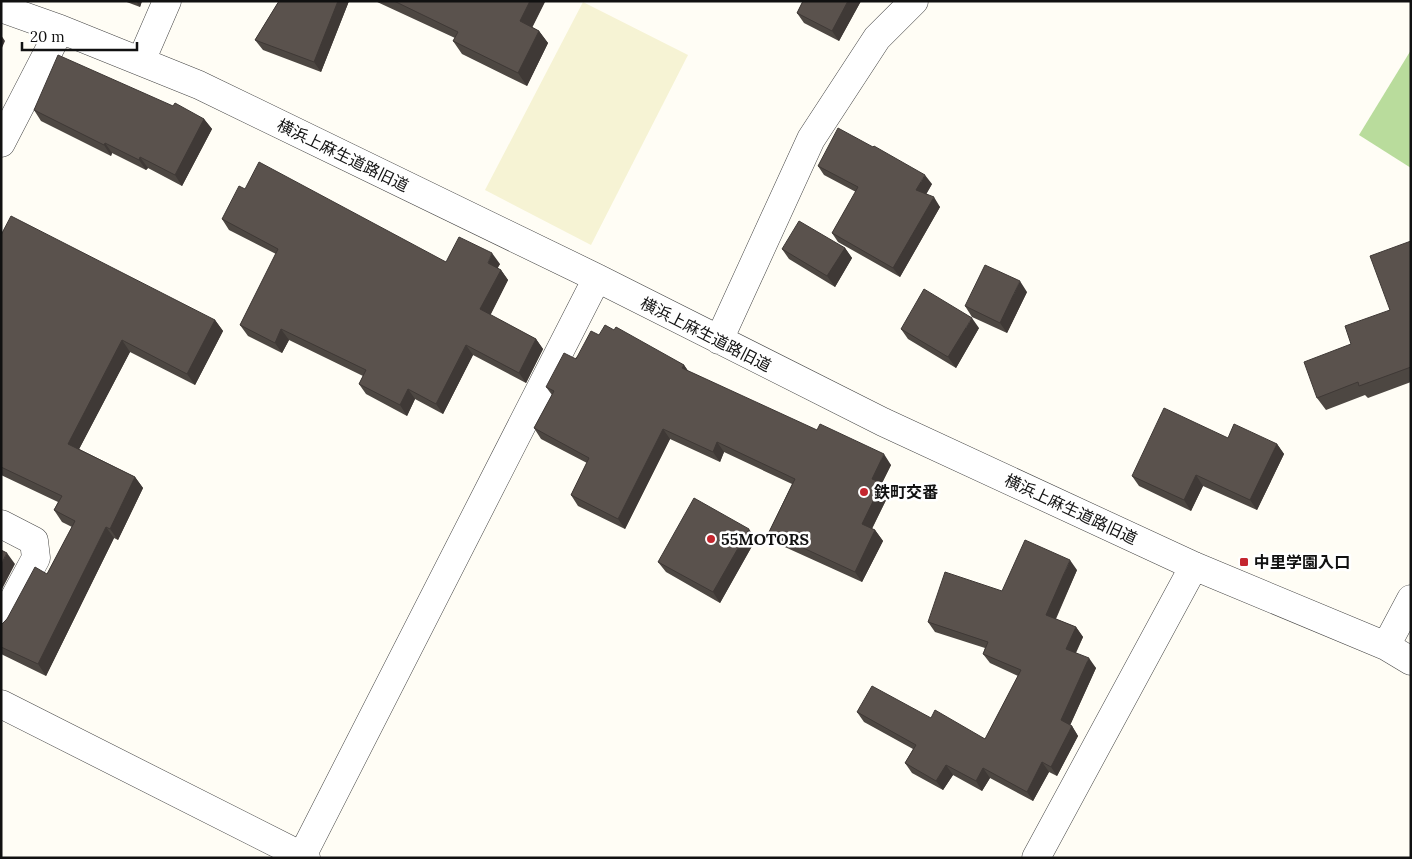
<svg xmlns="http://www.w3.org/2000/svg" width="1412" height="859" font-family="Lora,'Noto Sans JP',serif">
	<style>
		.farmland { fill: #f6f3d4 }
		.forest { fill: #b9dc9c }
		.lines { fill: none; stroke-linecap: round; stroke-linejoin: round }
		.minor-casing { stroke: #444; stroke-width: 29 }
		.minor { stroke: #fff; stroke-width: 28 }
		.wall { fill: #4d4742 }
		.shaded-wall { fill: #3f3936 }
		.building { fill: #5a524d; stroke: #3f3936 }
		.poi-dot { fill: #c4262e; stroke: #fff; stroke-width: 2 }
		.labels { text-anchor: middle; stroke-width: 5; stroke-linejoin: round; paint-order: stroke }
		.street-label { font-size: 16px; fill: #111; stroke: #fff }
		.poi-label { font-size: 16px; font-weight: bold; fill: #111; stroke: #fff; text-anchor: start }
	</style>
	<rect width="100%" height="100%" fill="#fffdf5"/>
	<path class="farmland" d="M 583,2 L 688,55 L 591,245 L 485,190 Z"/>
	<path class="forest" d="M 1411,50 L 1411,168 L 1359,135 Z"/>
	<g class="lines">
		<g class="minor-casing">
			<path id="minor" d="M 1,8 L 60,29 L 199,85 L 597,278 L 883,422 L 1194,566 L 1386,646 L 1411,661
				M 141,61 L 167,1
				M 1,143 L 60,29
				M 719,340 L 811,139 L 877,38 L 914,1
				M 1,524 L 34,541 L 36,558 L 1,623
				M 1386,646 L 1411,599
				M 1,704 L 306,858
				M 301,858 L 597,278
				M 1036,858 L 1194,566"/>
		</g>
		<use href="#minor" class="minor"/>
	</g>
	<path class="wall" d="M 124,1 L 142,1 L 140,7 Z
		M 279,1 L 349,1 L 321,72 L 263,50 L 255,40 Z
		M 375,1 L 545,1 L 532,27 L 539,31 L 548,43 L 527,86 L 462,54 L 453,41 L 455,38 Z
		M 803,1 L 861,1 L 839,41 L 804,23 L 797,13 Z
		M 173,106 L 204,119 L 212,129 L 182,186 L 148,168 L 146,170 L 112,153 L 111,156 L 41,121 L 34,110 Z
		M 818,166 L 932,184 L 926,194 L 940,207 L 900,277 L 838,242 L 832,233 L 856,192 L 824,175 Z
		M 245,189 L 446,262 L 500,264 L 497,268 L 501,270 L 508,280 L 490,315 L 536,339 L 543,349 L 526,383 L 473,355 L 443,414 L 415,399 L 407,416 L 366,394 L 359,384 L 363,376 L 289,340 L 282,353 L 248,336 L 240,325 L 276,254 L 229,230 L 222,219 Z
		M 1,235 L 215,320 L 223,331 L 195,385 L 130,352 L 79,449 L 135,477 L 143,488 L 118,540 L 114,538 L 46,676 L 1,654 L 1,625 L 47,574 L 72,527 L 62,522 L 54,510 L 58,502 L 1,475 Z
		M 1411,241 L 1411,382 L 1368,398 L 1365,395 L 1326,410 L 1317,398 L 1351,344 L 1390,310 Z
		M 845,248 L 852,258 L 835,287 L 789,259 L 782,249 Z
		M 1027,292 L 1007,333 L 972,317 L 965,306 Z
		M 979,328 L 956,368 L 908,339 L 901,329 Z
		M 614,330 L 684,365 L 688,371 L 891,465 L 882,483 L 889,494 L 872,529 L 875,530 L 883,541 L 862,582 L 776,543 L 769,532 L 792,484 L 724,452 L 720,462 L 670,439 L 625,529 L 578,506 L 571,495 L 587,463 L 541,439 L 534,428 L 552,395 L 546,387 L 599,335 Z
		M 1228,438 L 1277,444 L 1284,454 L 1257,510 L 1203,486 L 1191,511 L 1139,486 L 1132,476 Z
		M 756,539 L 720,603 L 666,572 L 658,562 Z
		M 1077,570 L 1056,619 L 1076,627 L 1083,637 L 1076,653 L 1096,668 L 1070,725 L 1072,726 L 1078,736 L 1057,776 L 1049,772 L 1033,801 L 990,778 L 982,791 L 953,775 L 943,790 L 912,773 L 905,763 L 913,749 L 864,722 L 857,712 L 931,718 L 985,739 L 1018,676 L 990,663 L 983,654 L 985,648 L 935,632 L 928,622 L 1002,591 Z"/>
	<path class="shaded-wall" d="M 136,1 L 142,1 L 140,7 Z
		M 338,1 L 349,1 L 321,72 L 314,62 Z
		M 530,1 L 545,2 L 529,34 L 520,21 Z
		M 848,1 L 861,1 L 839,41 L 832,31 Z
		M 539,31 L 548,43 L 527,86 L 518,73 Z
		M 1,35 L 5,41 L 1,50 Z
		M 204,119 L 212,129 L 182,186 L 175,175 Z
		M 105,143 L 112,153 L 111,156 L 104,145 Z
		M 140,157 L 148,168 L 146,170 L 139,160 Z
		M 925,175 L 932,184 L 923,200 L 916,190 Z
		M 934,197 L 940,207 L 900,277 L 893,268 Z
		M 845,248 L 852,258 L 835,287 L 827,276 Z
		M 492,253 L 500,264 L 495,273 L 488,263 Z
		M 501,270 L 508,280 L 488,320 L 480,309 Z
		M 1020,281 L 1027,292 L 1007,333 L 1000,323 Z
		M 972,318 L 979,328 L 956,368 L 948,357 Z
		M 215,320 L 223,331 L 195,385 L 187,374 Z
		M 281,329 L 289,340 L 282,353 L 275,343 Z
		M 536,339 L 543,349 L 526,383 L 519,373 Z
		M 122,340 L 130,352 L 76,455 L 68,444 Z
		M 466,345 L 473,355 L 443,414 L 436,404 Z
		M 684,365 L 691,375 L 682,368 Z
		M 408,389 L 415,399 L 407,416 L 400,405 Z
		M 663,429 L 670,439 L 625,529 L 618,519 Z
		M 717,442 L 724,452 L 720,462 L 713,452 Z
		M 1277,444 L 1284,454 L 1257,510 L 1250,500 Z
		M 884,454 L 891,465 L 879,489 L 872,479 Z
		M 1196,475 L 1203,486 L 1191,511 L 1184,500 Z
		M 135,477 L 143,488 L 118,540 L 110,529 Z
		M 882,483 L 889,494 L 869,534 L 862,524 Z
		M 106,527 L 114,538 L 46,676 L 38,664 Z
		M 749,529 L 756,539 L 720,603 L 713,592 Z
		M 875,530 L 883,541 L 862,582 L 855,572 Z
		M 7,553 L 15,564 L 1,591 L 1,564 Z
		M 1070,560 L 1077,570 L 1053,624 L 1046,615 Z
		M 1076,627 L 1083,637 L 1073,658 L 1066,649 Z
		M 1089,658 L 1096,668 L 1068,730 L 1061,720 Z
		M 1072,726 L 1078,736 L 1057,776 L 1051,767 Z
		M 1042,762 L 1049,772 L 1033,801 L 1027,792 Z
		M 946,765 L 953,775 L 943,790 L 936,781 Z
		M 983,768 L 990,778 L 982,791 L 976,781 Z"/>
	<path class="building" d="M 279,1 L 338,1 L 314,62 L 255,40 Z
		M 394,1 L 530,1 L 520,21 L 539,31 L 518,73 L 453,41 L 458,32 Z
		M 803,1 L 848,1 L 832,31 L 797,13 Z
		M 58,55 L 173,106 L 175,103 L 204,119 L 175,175 L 140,157 L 139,160 L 105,143 L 104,145 L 34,110 Z
		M 838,128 L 873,147 L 874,146 L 925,175 L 916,190 L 934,197 L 893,268 L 832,233 L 858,187 L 818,166 Z
		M 259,162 L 446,262 L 459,237 L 492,253 L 488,263 L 501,270 L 480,309 L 536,339 L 519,373 L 466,345 L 436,404 L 408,389 L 400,405 L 359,384 L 366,370 L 281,329 L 275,343 L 240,325 L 278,249 L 222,219 L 239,186 L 245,189 Z
		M 11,216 L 215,320 L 187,374 L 122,340 L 68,444 L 135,477 L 110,529 L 106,527 L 38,664 L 1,647 L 1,625 L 7,619 L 35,567 L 47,574 L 75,521 L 54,510 L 62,496 L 1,467 L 1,235 Z
		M 799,221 L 845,248 L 827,276 L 782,249 Z
		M 1411,241 L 1411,367 L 1359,386 L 1358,382 L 1317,398 L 1304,362 L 1351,344 L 1345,326 L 1390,310 L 1370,256 Z
		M 985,265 L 1020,281 L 1000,323 L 965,306 Z
		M 924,289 L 972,318 L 948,357 L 901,329 Z
		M 605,325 L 614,330 L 616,327 L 684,365 L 682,368 L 817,430 L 820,424 L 884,454 L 872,479 L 882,483 L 862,524 L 875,530 L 855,572 L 769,532 L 795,479 L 717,442 L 713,452 L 663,429 L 618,519 L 571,495 L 589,458 L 534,428 L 554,391 L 546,387 L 564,353 L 576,359 L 591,331 L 599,335 Z
		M 1164,408 L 1228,438 L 1234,424 L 1277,444 L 1250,500 L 1196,475 L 1184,500 L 1132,476 Z
		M 694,498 L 749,529 L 713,592 L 658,562 Z
		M 1025,540 L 1070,560 L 1046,615 L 1076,627 L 1066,649 L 1089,658 L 1061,720 L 1072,726 L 1051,767 L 1042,762 L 1027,792 L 983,768 L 976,781 L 946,765 L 936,781 L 905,763 L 916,745 L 857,712 L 872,686 L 931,718 L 935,710 L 985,739 L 1021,670 L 983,654 L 988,642 L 928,622 L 945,572 L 1002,591 Z
		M 1,550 L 7,553 L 1,564 Z"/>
	<g class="poi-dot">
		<circle cx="864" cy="492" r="5"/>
		<circle cx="711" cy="539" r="5"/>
		<rect x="1239" y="557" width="10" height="10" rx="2.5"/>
	</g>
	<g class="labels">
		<g class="street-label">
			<text transform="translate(343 155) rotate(26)" y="6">横浜上麻生道路旧道</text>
			<text transform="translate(706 334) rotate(27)" y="6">横浜上麻生道路旧道</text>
			<text transform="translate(1071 509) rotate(25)" y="6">横浜上麻生道路旧道</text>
		</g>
		<g class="poi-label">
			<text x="874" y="498">鉄町交番</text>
			<text x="721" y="545">55MOTORS</text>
			<text x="1254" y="568">中里学園入口</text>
		</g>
	</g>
	<rect width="1412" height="859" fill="none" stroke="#111111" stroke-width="5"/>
	<path d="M22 42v8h115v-8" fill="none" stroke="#111111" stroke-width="2.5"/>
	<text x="30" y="42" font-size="15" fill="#111111" stroke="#ffffff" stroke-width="4" paint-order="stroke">20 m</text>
</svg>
